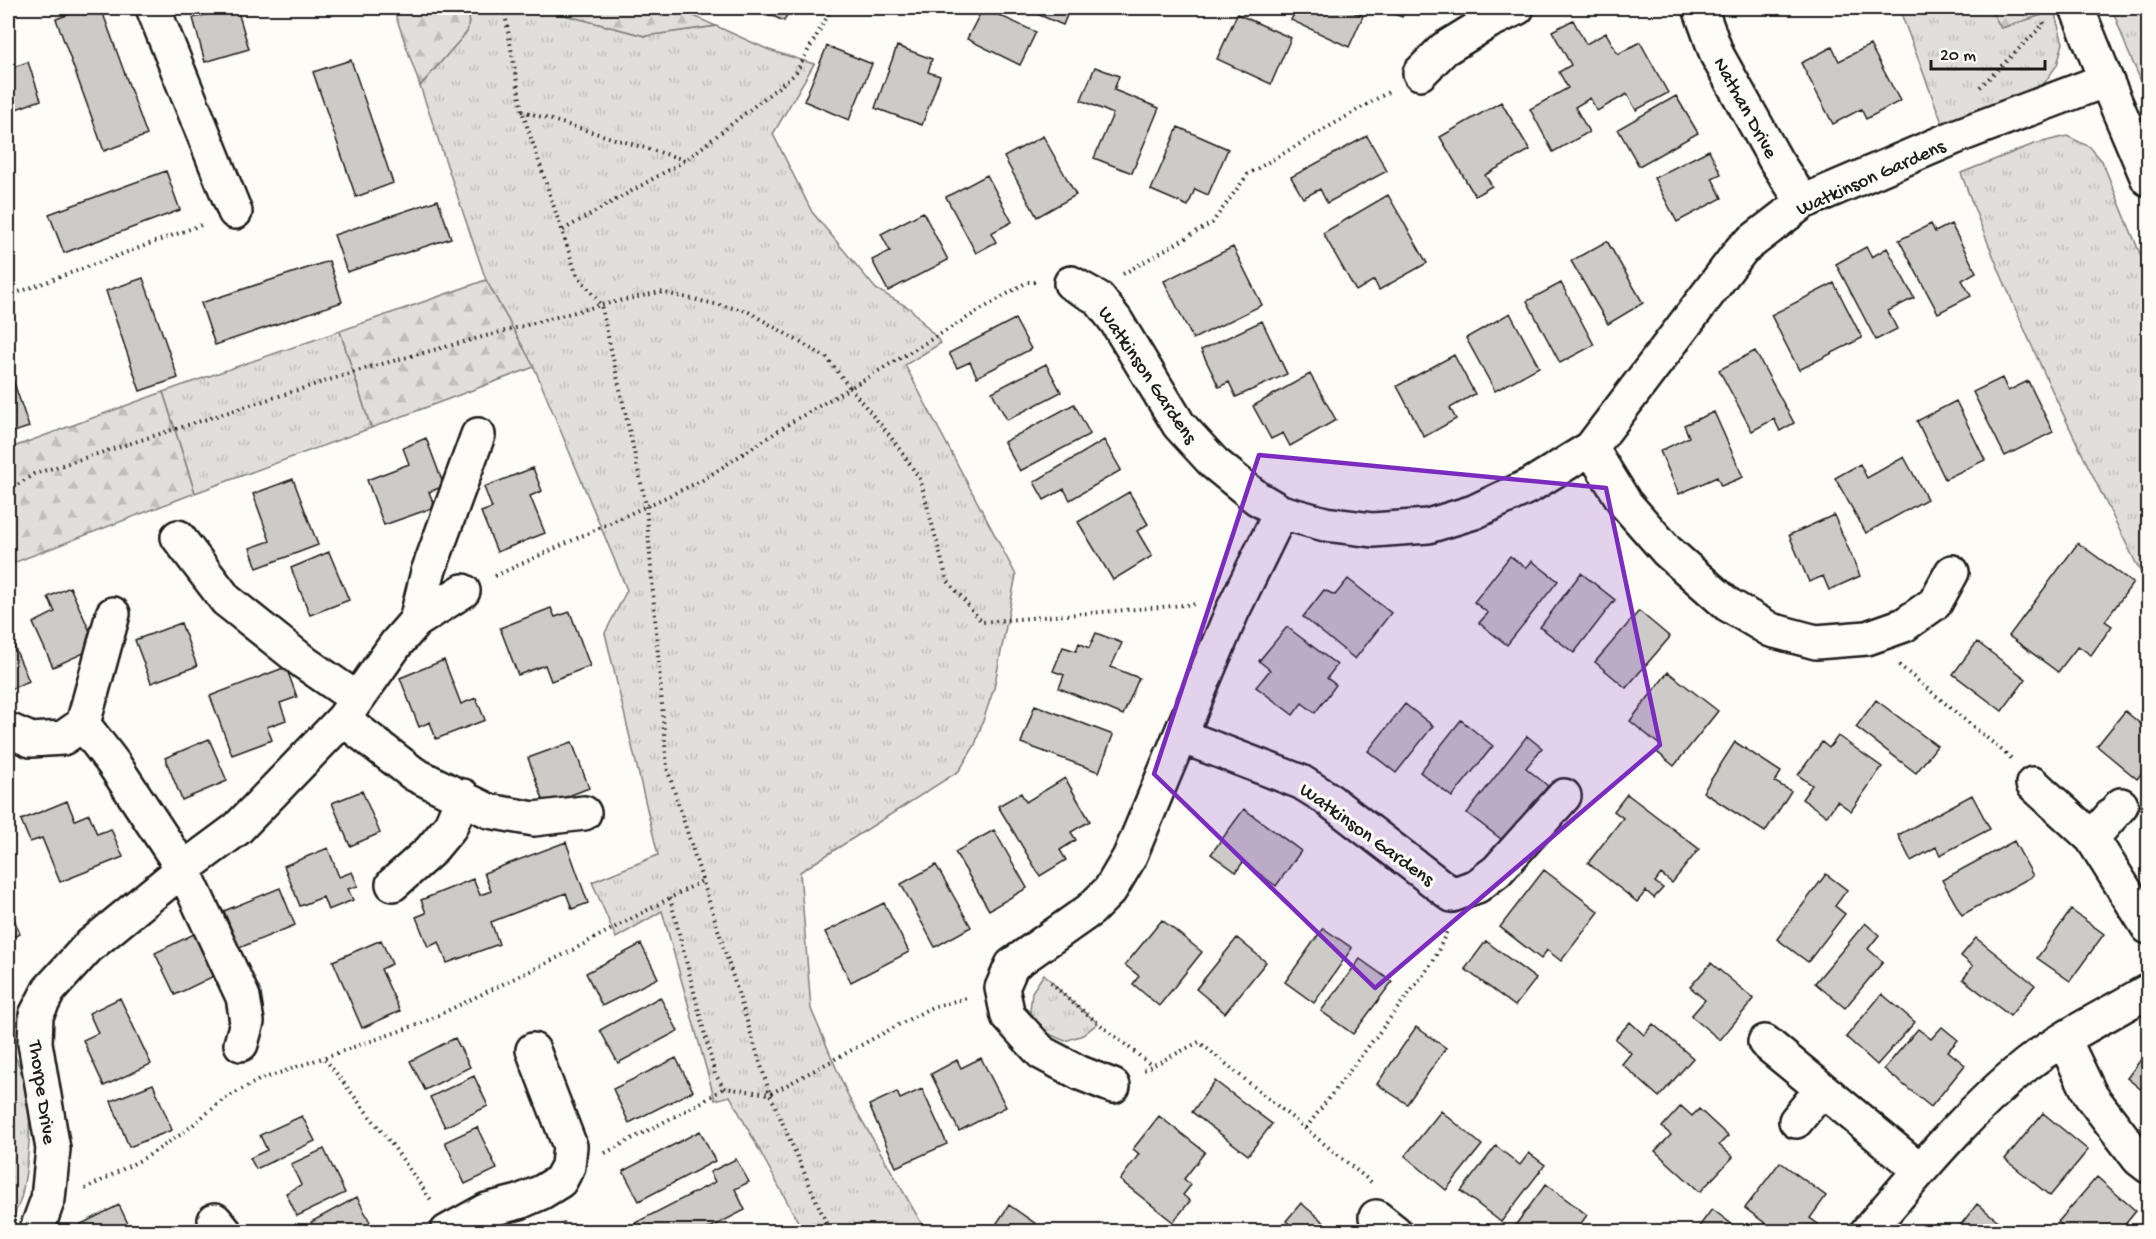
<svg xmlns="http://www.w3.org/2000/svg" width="2156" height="1239" font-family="'Gochi Hand',sans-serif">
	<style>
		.grass { fill: url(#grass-tufts); stroke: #7e7e7c; stroke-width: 1.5 }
		.forest { fill: url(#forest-firs); stroke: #7e7e7c; stroke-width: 1.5 }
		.building { fill: #cccbc8; stroke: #1c1c1c; stroke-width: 1.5 }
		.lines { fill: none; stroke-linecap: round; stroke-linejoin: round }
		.minor-casing { stroke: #1c1c1c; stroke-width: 38 }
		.major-casing { stroke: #1c1c1c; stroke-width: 38 }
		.path { stroke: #1c1c1c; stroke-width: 4; stroke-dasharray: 1.5 4.5; stroke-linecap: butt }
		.minor { stroke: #fdfcf7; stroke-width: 33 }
		.major { stroke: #fdfcf7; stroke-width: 33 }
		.marked { fill: #7b2cbf; fill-opacity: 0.2; stroke: #7b2cbf; stroke-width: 4.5; stroke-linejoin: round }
		.labels { text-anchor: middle; stroke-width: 6; stroke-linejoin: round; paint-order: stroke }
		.street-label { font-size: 20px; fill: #1c1c1c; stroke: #fdfcf7 }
	</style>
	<defs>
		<pattern id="grass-tufts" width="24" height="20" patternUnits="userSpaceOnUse" patternTransform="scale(1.5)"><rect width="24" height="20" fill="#e0dfdb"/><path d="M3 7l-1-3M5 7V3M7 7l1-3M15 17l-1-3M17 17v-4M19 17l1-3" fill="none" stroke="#c0bfbb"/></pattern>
		<pattern id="forest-firs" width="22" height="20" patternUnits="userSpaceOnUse" patternTransform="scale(1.5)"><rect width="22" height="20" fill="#e0dfdb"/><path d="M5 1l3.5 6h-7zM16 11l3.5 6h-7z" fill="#c0bfbb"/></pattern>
	</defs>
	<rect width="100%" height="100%" fill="#fdfcf7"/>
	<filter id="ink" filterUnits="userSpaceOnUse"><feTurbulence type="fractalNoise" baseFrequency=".0167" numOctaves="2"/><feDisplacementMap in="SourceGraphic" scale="12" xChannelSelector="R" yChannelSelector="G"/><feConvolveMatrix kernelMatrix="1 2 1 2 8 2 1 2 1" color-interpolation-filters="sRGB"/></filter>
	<g filter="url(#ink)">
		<path class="grass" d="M 471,8 L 538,8 L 645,36 L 716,26 L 769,50 L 814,64 L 773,134 L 812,212 L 876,289 L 911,309 L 941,343 L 905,365 L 1016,575 L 994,688 L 975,745 L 959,771 L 800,872 L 811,1009 L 849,1098 L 926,1231 L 803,1231 L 730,1096 L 715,1100 L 662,911 L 616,938 L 592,882 L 658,855 L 605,633 L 627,590 L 534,367 L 486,280 L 420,86 L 467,32 Z
			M 1899,8 L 1990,8 L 2001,28 L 2054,11 L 2063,43 L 2057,65 L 2041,88 L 1944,128 Z
			M 2112,8 L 2148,8 L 2148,97 L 2127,49 Z
			M 2067,136 L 2090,147 L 2102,161 L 2148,273 L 2148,587 C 2080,452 2013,315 1961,173 L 2034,144 Z
			M 340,331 L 371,428 L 195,493 L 163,392 Z
			M 1044,974 L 1068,999 L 1098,1023 L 1083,1035 L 1065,1041 L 1042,1031 L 1030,1011 L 1032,992 Z
			M 8,1046 C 37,1083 31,1150 22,1194 C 20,1206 12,1217 8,1228 Z"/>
		<path class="forest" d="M 393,8 L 471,8 L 467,32 L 420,86 Z
			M 538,8 L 676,8 L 716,26 L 645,36 Z
			M 1990,8 L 2053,8 L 2054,11 L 2001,28 Z
			M 486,280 L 534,367 L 371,428 L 340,331 Z
			M 163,392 L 195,493 L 8,565 L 8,449 Z"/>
		<path class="building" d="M 86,8 L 101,8 L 147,135 L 104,151 L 56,19 Z
			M 231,8 L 237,8 L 249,49 L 205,62 L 193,18 Z
			M 754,8 L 790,8 L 784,21 Z
			M 983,8 L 1036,32 L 1020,65 L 967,39 Z
			M 1023,8 L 1070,8 L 1063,25 Z
			M 1297,8 L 1344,8 L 1363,16 L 1349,47 L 1291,20 Z
			M 1380,8 L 1406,8 L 1402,17 Z
			M 1237,14 L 1291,38 L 1271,84 L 1217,59 Z
			M 1573,20 L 1586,44 L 1606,33 L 1618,54 L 1640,42 L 1668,93 L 1636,110 L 1627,94 L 1597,111 L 1590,98 L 1575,107 L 1589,132 L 1553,152 L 1530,109 L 1568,88 L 1559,72 L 1571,65 L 1552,31 Z
			M 1870,45 L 1900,101 L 1866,119 L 1861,109 L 1833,124 L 1801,63 L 1832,47 L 1839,61 Z
			M 827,46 L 872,64 L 849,120 L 804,101 Z
			M 897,46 L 932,59 L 928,72 L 940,76 L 922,125 L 875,108 Z
			M 351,60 L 393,183 L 356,197 L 313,72 Z
			M 28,62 L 41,100 L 8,112 L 8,69 Z
			M 1095,67 L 1119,76 L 1114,90 L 1159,108 L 1132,173 L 1094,158 L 1113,114 L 1081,100 Z
			M 1676,96 L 1698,133 L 1639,166 L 1618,129 Z
			M 1501,102 L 1530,150 L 1485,175 L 1492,186 L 1475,196 L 1440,137 Z
			M 1178,127 L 1228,149 L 1208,195 L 1195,189 L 1188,206 L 1151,190 Z
			M 1043,136 L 1076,195 L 1037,217 L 1004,157 Z
			M 1367,136 L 1387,171 L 1327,203 L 1320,189 L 1303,198 L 1291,177 Z
			M 1709,150 L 1721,174 L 1712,178 L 1722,198 L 1677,222 L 1654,178 Z
			M 166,171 L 180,210 L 64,253 L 49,214 Z
			M 987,175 L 1012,222 L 991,233 L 996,242 L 976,253 L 946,197 Z
			M 1388,195 L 1427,263 L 1379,290 L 1374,280 L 1356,291 L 1323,233 Z
			M 438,200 L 451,238 L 347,272 L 334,235 Z
			M 923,212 L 948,260 L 888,291 L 872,260 L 890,251 L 881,234 Z
			M 1931,224 L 1935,232 L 1951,224 L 1976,272 L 1962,280 L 1971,296 L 1938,313 L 1899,240 Z
			M 1607,241 L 1643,303 L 1608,324 L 1571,261 Z
			M 1233,247 L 1262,305 L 1193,339 L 1164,281 Z
			M 1866,247 L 1872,257 L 1887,248 L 1914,298 L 1888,311 L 1897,329 L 1876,340 L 1836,264 Z
			M 329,261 L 342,302 L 215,345 L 201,303 Z
			M 143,278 L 178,378 L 140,391 L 106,291 Z
			M 1561,283 L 1594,345 L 1560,363 L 1527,301 Z
			M 1834,283 L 1862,338 L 1799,370 L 1771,315 Z
			M 1510,313 L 1539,367 L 1495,391 L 1466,338 Z
			M 1015,319 L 1031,349 L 977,377 L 970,362 L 957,368 L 949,353 Z
			M 1262,321 L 1287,374 L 1236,397 L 1229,382 L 1219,387 L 1201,350 Z
			M 1755,351 L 1794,423 L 1780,431 L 1774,419 L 1752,431 L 1719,370 Z
			M 1454,355 L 1475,394 L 1450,408 L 1456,419 L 1424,437 L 1397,386 Z
			M 1046,364 L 1061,392 L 1007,420 L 992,392 Z
			M 8,365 L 29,427 L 8,434 Z
			M 1310,374 L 1336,420 L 1290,446 L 1283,433 L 1271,439 L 1253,406 Z
			M 2002,378 L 2008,391 L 2028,381 L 2053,432 L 2005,456 L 1973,392 Z
			M 1956,401 L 1985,460 L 1945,479 L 1917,421 Z
			M 1074,404 L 1090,434 L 1020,471 L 1004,442 Z
			M 1714,412 L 1743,477 L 1721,486 L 1717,477 L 1679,494 L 1660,451 L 1689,437 L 1684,425 Z
			M 426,438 L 444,486 L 429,492 L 435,507 L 384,525 L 367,480 L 409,464 L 403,448 Z
			M 1104,440 L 1121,470 L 1070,500 L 1064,489 L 1044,500 L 1034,482 Z
			M 1904,457 L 1927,499 L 1866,533 L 1835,478 L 1860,464 L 1867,478 Z
			M 533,468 L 542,491 L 530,496 L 545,533 L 497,552 L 481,512 L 492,508 L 484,487 Z
			M 293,479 L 318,545 L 257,568 L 250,548 L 270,541 L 253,494 Z
			M 1129,492 L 1148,524 L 1137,531 L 1152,556 L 1113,580 L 1078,522 Z
			M 1834,515 L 1860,576 L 1829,590 L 1823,576 L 1809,582 L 1789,535 Z
			M 2078,543 L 2133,583 L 2105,621 L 2112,626 L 2091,655 L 2078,646 L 2058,672 L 2009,636 Z
			M 329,552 L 349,600 L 310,615 L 291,568 Z
			M 1510,556 L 1526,568 L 1532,561 L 1558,581 L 1507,645 L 1479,623 L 1488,613 L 1474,602 Z
			M 1581,573 L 1615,600 L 1574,653 L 1540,627 Z
			M 1348,579 L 1391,613 L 1355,659 L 1303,617 L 1324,590 L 1335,595 Z
			M 70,587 L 97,647 L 53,667 L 33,623 L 55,612 L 48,597 Z
			M 551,608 L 555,617 L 570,612 L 590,666 L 551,681 L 545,665 L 518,675 L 500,628 Z
			M 1639,611 L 1670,637 L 1626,688 L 1595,662 Z
			M 181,623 L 197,666 L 151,683 L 135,640 Z
			M 1287,627 L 1337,665 L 1327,678 L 1336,685 L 1315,713 L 1302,703 L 1293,715 L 1256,687 L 1270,670 L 1259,661 Z
			M 1096,633 L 1122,643 L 1111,667 L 1139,678 L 1123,715 L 1059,688 L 1064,675 L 1053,671 L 1063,647 L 1076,651 L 1079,643 L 1089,648 Z
			M 11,639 L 29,681 L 8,690 L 8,641 Z
			M 1977,642 L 2026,679 L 2002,711 L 1953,674 Z
			M 444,660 L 461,704 L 476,698 L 485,720 L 436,739 L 430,722 L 419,727 L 400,678 Z
			M 286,667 L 297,697 L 280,703 L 286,720 L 267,727 L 272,740 L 232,755 L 210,696 Z
			M 1668,672 L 1718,711 L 1674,766 L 1657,752 L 1661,746 L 1630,721 Z
			M 1876,700 L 1937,746 L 1916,773 L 1856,727 Z
			M 1405,704 L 1433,726 L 1396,773 L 1368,751 Z
			M 1035,705 L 1113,735 L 1099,772 L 1021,743 Z
			M 2125,711 L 2148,730 L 2148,765 L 2137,779 L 2097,746 Z
			M 1461,720 L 1493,746 L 1452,797 L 1420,772 Z
			M 1527,736 L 1542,748 L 1526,768 L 1548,786 L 1505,842 L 1467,813 Z
			M 1838,736 L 1882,767 L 1851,811 L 1837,801 L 1827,816 L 1802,799 L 1812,785 L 1798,775 L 1822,742 L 1829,748 Z
			M 209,739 L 227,781 L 182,800 L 165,758 Z
			M 572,742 L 589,788 L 545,805 L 528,758 Z
			M 1735,742 L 1781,772 L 1775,782 L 1791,791 L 1765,832 L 1703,792 Z
			M 1065,778 L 1090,821 L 1071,832 L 1076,840 L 1060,850 L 1066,860 L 1040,876 L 998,806 L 1021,793 L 1026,802 Z
			M 362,791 L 380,833 L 350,846 L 332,803 Z
			M 1627,794 L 1699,849 L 1672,883 L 1661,874 L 1655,882 L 1663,888 L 1654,898 L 1646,891 L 1637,902 L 1588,863 L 1623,818 L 1614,811 Z
			M 1972,795 L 1990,829 L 1940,855 L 1936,847 L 1911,861 L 1898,835 Z
			M 67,801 L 75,820 L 89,814 L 97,834 L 111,829 L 123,857 L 60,882 L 42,838 L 30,842 L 21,820 Z
			M 1244,809 L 1301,851 L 1276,886 L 1243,862 L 1236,872 L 1211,854 Z
			M 994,830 L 1027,888 L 989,910 L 955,852 Z
			M 2014,841 L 2033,876 L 1962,915 L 1942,880 Z
			M 566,842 L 588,903 L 572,909 L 566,893 L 491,922 L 499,944 L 447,963 L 439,942 L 428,947 L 416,917 L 426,913 L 421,900 L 473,879 L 480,895 L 491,891 L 484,873 Z
			M 328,848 L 339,877 L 352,872 L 358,886 L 348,889 L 353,900 L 328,910 L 323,897 L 300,906 L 284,866 Z
			M 936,865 L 971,927 L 935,947 L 901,884 Z
			M 1544,870 L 1599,912 L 1561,961 L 1547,950 L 1541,959 L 1500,927 Z
			M 1826,874 L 1847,890 L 1835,906 L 1845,914 L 1808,962 L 1777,939 Z
			M 280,888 L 295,925 L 239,948 L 224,911 Z
			M 884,903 L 909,952 L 851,982 L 825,932 Z
			M 8,904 L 20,934 L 8,939 Z
			M 2071,910 L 2104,934 L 2070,981 L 2037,958 Z
			M 1162,920 L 1202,952 L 1159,1006 L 1133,984 L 1139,976 L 1125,965 Z
			M 1865,923 L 1879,935 L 1868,949 L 1883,962 L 1845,1008 L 1815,983 Z
			M 1323,928 L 1352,948 L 1314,1003 L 1285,982 Z
			M 198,932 L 218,974 L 175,995 L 155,953 Z
			M 1237,938 L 1266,962 L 1225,1013 L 1196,989 Z
			M 1976,938 L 2035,985 L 2010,1016 L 1963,979 L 1973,966 L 1961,956 Z
			M 381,940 L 392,964 L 381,969 L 400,1011 L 362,1028 L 333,961 Z
			M 1486,941 L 1536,979 L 1515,1006 L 1465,969 Z
			M 641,944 L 658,978 L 602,1006 L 586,973 Z
			M 1360,959 L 1392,982 L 1353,1034 L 1321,1011 Z
			M 1711,963 L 1754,999 L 1720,1040 L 1691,1016 L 1705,1000 L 1690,987 Z
			M 1882,994 L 1915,1022 L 1877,1065 L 1846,1037 Z
			M 660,997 L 678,1031 L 618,1063 L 600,1030 Z
			M 120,998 L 151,1064 L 104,1086 L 83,1040 L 98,1033 L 89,1013 Z
			M 1630,1022 L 1644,1035 L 1653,1024 L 1693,1058 L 1659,1097 L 1622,1064 L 1631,1053 L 1615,1039 Z
			M 1416,1027 L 1446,1048 L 1407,1104 L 1377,1084 Z
			M 1942,1027 L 1958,1040 L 1948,1051 L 1965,1065 L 1931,1107 L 1884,1069 L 1918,1029 L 1931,1039 Z
			M 455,1038 L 470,1067 L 425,1090 L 410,1061 Z
			M 2148,1050 L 2148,1095 L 2127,1078 Z
			M 676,1058 L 693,1091 L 629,1123 L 613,1089 Z
			M 981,1058 L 1006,1107 L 959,1131 L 931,1074 L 957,1060 L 961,1068 Z
			M 474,1076 L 488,1106 L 445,1127 L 430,1097 Z
			M 1215,1081 L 1272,1124 L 1248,1155 L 1192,1112 Z
			M 153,1084 L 172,1130 L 129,1147 L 111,1101 Z
			M 922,1089 L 947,1144 L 896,1167 L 869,1105 L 897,1092 L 900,1099 Z
			M 1681,1106 L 1692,1116 L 1699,1109 L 1728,1136 L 1719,1145 L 1733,1157 L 1700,1192 L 1655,1151 L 1671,1135 L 1662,1127 Z
			M 1441,1111 L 1482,1145 L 1446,1190 L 1405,1156 Z
			M 2043,1113 L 2088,1150 L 2050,1196 L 2005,1159 Z
			M 302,1116 L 315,1141 L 256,1169 L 250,1158 L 267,1150 L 260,1135 Z
			M 1159,1116 L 1205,1152 L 1184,1179 L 1191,1185 L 1183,1195 L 1190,1201 L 1173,1222 L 1120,1180 L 1139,1154 L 1133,1149 Z
			M 477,1127 L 497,1169 L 465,1184 L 445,1142 Z
			M 700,1131 L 715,1161 L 639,1201 L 623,1171 Z
			M 1496,1146 L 1520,1165 L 1529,1153 L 1545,1165 L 1501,1222 L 1461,1191 Z
			M 324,1149 L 345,1193 L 297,1216 L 286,1193 L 301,1185 L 291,1164 Z
			M 736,1159 L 749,1182 L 735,1189 L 745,1210 L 702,1232 L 639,1232 L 635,1223 L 715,1182 L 710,1172 Z
			M 1780,1162 L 1826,1196 L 1810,1218 L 1818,1224 L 1812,1232 L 1777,1232 L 1745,1208 Z
			M 2097,1177 L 2136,1211 L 2119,1232 L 2070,1232 L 2058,1222 Z
			M 1546,1184 L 1587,1215 L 1575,1232 L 1520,1232 L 1514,1227 Z
			M 357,1197 L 373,1228 L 367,1232 L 316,1232 L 311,1222 Z
			M 1301,1203 L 1335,1232 L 1299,1232 L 1286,1221 Z
			M 1977,1204 L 2012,1232 L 1955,1232 Z
			M 119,1205 L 132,1232 L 77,1232 L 75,1227 Z
			M 1009,1205 L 1036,1224 L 1030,1232 L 991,1232 Z
			M 1712,1209 L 1742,1232 L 1695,1232 Z"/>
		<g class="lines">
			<g class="minor-casing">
				<path id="minor" d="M 153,8 L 235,212
					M 1700,8 L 1717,55 L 1776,161 L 1803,202
					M 1420,73 L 1444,49 L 1488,22 L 1517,8
					M 1071,283 L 1098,298 L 1116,321 L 1179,425 L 1214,463 L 1257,498 L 1281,512 L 1325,524 L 1373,530 L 1428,526 L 1474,512 L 1531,485 L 1591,448 L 1742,249 L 1803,202 L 1960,135 L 2106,80
					M 1591,448 L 1625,503 L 1667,551 L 1727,604 L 1771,630 L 1816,642 L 1867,638 L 1904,625 L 1935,603 L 1952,572
					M 178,537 L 226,600 L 305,663 L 357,699
					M 416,621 L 428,572 L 478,435
					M 343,719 L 414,774 L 489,811 L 534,819 L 584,813
					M 83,724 L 113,763 L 183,869 L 243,997 L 247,1022 L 241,1044
					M 8,730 L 31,740 L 63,738 L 83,724 L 113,614
					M 1181,736 L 1301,782 L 1325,797 L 1452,895 L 1477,886 L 1497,871 L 1564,796
					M 2033,784 L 2092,838 L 2148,927
					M 2092,838 L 2121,805
					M 393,884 L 430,851 L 450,827 L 463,796
					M 2064,1040 L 2091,1096 L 2139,1159 L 2148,1166
					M 1765,1042 L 1920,1170
					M 1113,1086 L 1080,1073 L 1042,1053 L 1008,1016 L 1002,988 L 1012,965 L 1090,910 L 1110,890 L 1129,858 L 1232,612 L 1281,512
					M 1796,1121 L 1822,1089
					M 1376,1217 L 1395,1232
					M 215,1220 L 225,1232
					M 36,1232 L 48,1199 L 53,1149 L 35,1043 L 36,1015 L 49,990 L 88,947 L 183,869 L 237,829 L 343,719 L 396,644 L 416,621 L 463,591
					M 447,1232 L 487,1210 L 519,1202 L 542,1192 L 560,1181 L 568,1166 L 570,1146 L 533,1050
					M 1867,1232 C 1917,1174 1966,1113 2026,1065 C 2063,1036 2108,1015 2148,991"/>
			</g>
			<g class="major-casing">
				<path id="major" d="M 2077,8 L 2106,80 L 2148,179"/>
			</g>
			<path class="path" d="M 504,8 L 522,111 L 576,273 L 601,305 L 646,505 L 667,768 L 770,1094 L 830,1232
				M 1980,87 L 2044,24 L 2043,22
				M 522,111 L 685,160
				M 563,230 L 686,160 L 795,74 L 832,8
				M 1123,274 L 1212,223 L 1248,174 L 1390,91
				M 8,296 L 201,225
				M 8,491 L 34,474 L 367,368 L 601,305 L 660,292 L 747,311 L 827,358 L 850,388 L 1027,282 L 1035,282
				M 495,576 L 701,481 L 795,420 L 850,388 L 891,437 L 920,479 L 947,580 L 982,622 L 1197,604
				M 1899,665 L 2011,758
				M 670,898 L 715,1074 L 724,1088 L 770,1094 L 932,1007 L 967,998
				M 1051,982 L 1068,999 L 1151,1065
				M 325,1059 L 393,1146 L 431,1200
				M 1144,1070 L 1199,1042 L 1371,1182
				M 1306,1128 L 1433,962 L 1448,929
				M 605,1153 L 704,1101 L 724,1088
				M 85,1189 L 148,1156 L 183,1133 L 224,1099 L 259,1080 L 420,1024 L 565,954 L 702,881
				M 563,1222 L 569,1232"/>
			<use href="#minor" class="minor"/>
			<use href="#major" class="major"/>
		</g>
	</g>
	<path class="marked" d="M 1259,455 L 1606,488 L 1660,745 L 1375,988 L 1154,774 Z"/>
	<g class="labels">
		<g class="street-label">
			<text transform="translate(1747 107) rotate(61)" y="7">Nathan Drive</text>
			<text transform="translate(1870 176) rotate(-24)" y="7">Watkinson Gardens</text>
			<text transform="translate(1149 374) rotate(56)" y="7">Watkinson Gardens</text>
			<text transform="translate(1368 833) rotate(36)" y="7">Watkinson Gardens</text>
			<text transform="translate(44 1092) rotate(82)" y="7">Thorpe Drive</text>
		</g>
	</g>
	<rect width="2156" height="1239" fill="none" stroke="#fdfcf7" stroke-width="30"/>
	<rect x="15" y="15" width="2126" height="1209" fill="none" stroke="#1c1c1c" stroke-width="2" filter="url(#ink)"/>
	<path d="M1931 60v9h114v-9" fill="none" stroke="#1c1c1c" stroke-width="3"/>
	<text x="1940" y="60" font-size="18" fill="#1c1c1c" stroke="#fdfcf7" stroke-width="4.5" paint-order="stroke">20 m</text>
</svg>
